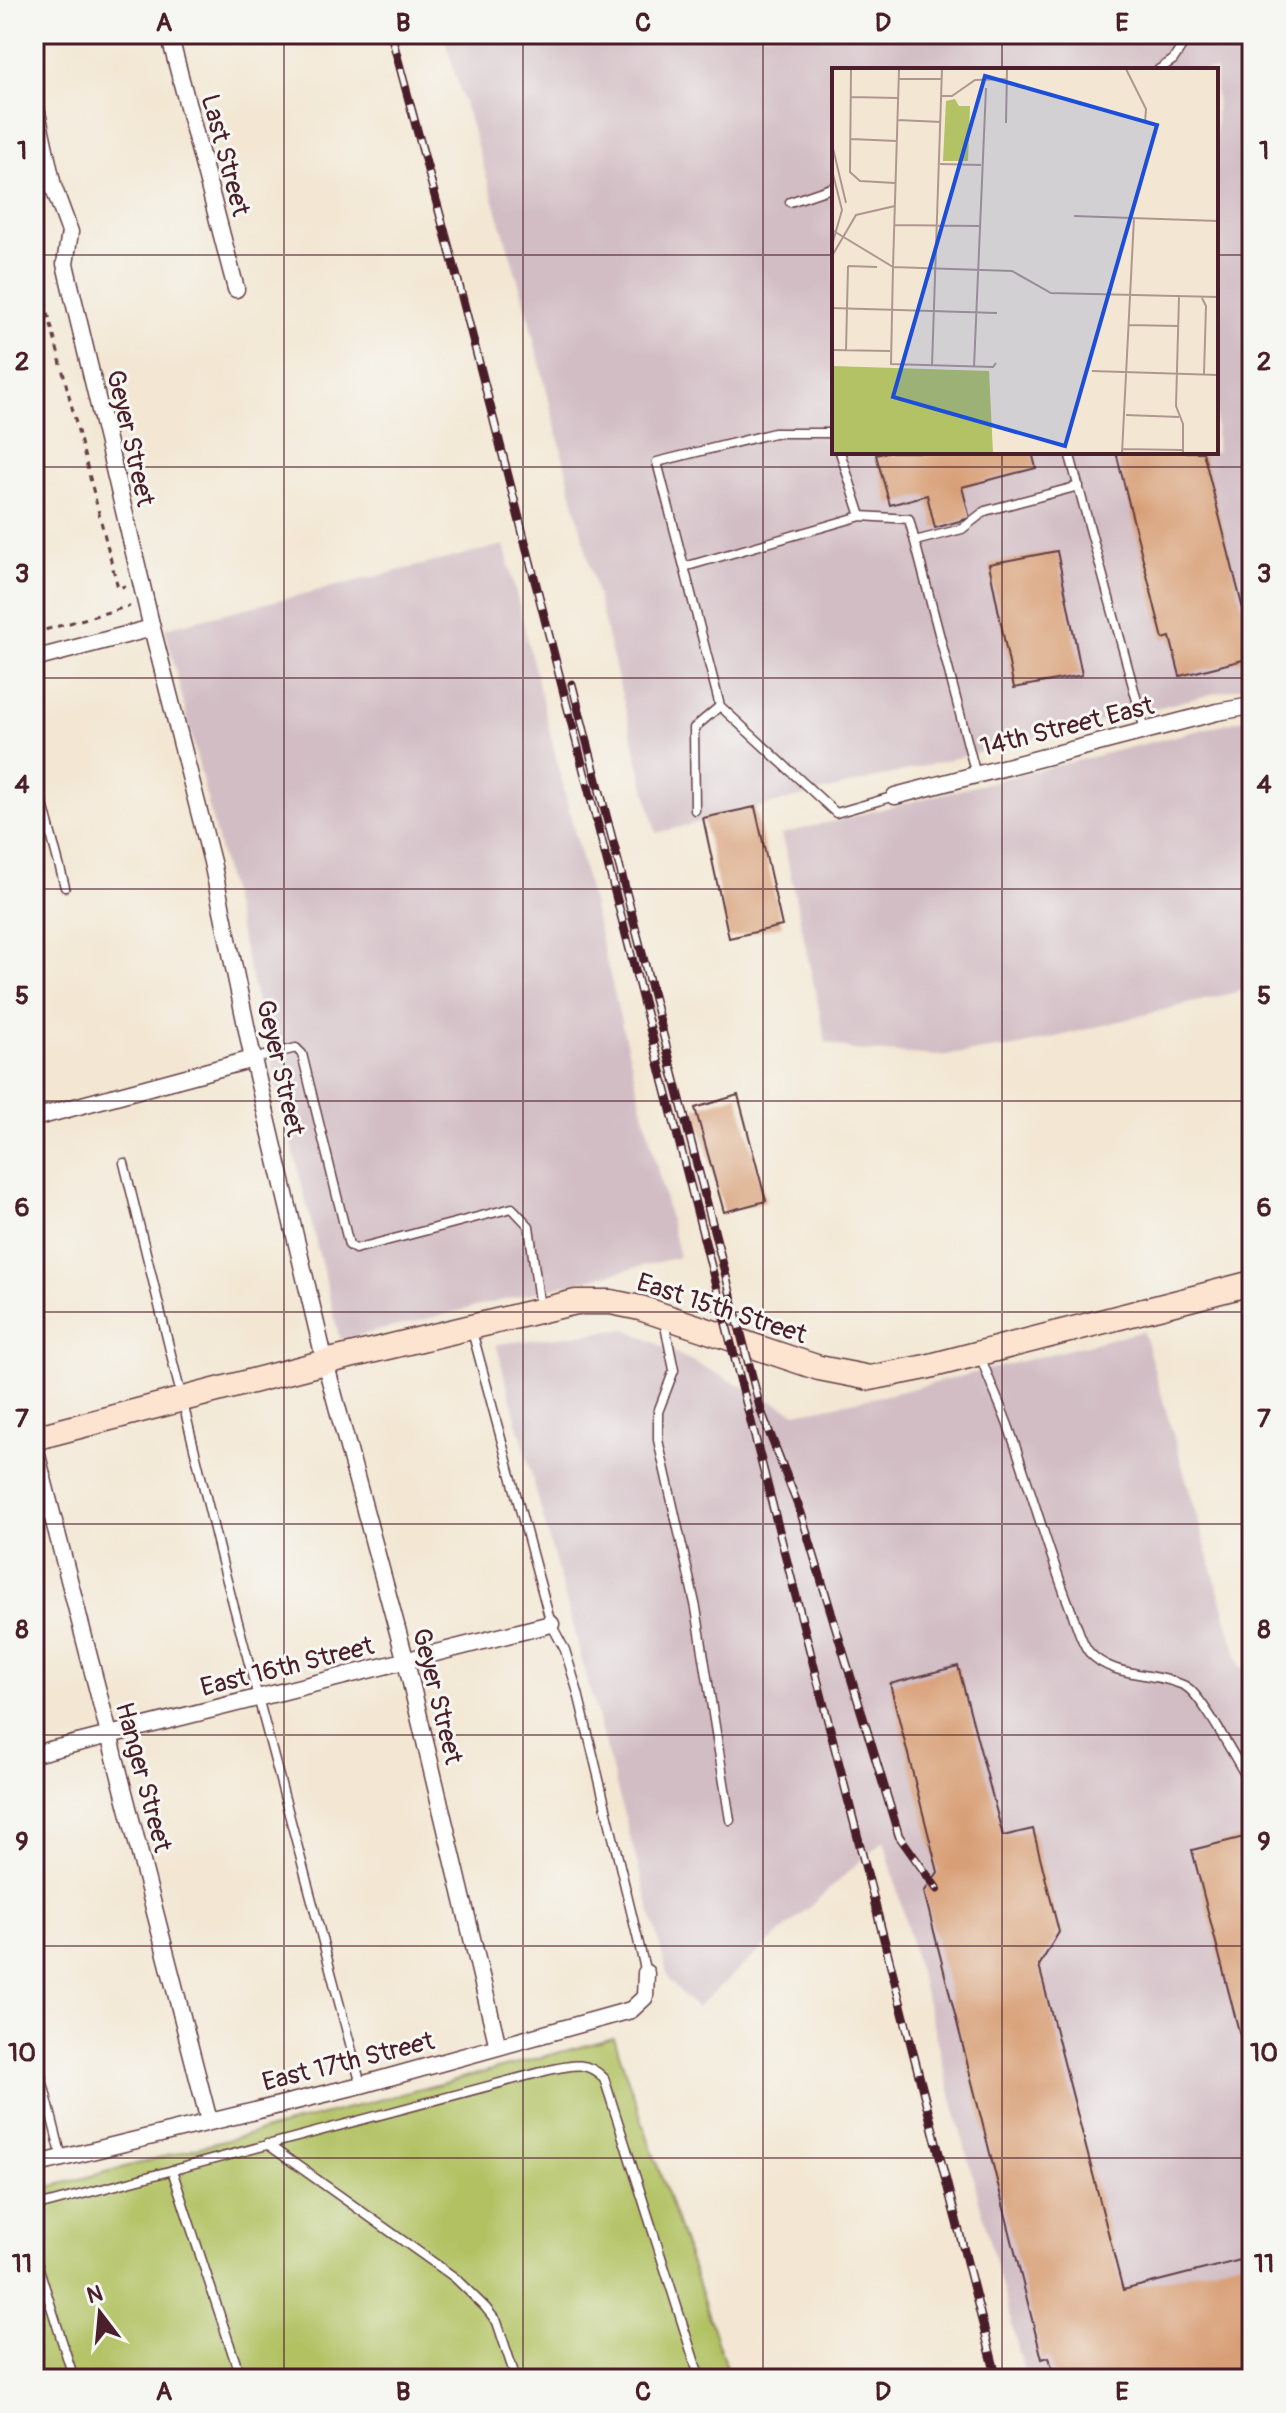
<svg xmlns="http://www.w3.org/2000/svg" width="1286" height="2413" font-family="Pangolin,sans-serif">
	<style>
		.industrial { fill: #d2bdc5; fill-rule: evenodd }
		.green { fill: #b2c264; stroke: #7e7048; stroke-width: 2 }
		.building { fill: #d89f76 }
		.lines { fill: none; stroke-linecap: round; stroke-linejoin: round }
		.lane-casing { stroke: #633d44; stroke-width: 11 }
		.street-casing { stroke: #633d44; stroke-width: 19 }
		.secondary-casing { stroke: #633d44; stroke-width: 27 }
		.path { stroke: #633d44; stroke-width: 3; stroke-dasharray: 6 6; stroke-linecap: butt }
		.lane { stroke: #fff; stroke-width: 8 }
		.street { stroke: #fff; stroke-width: 16 }
		.secondary { stroke: #fde4d0; stroke-width: 24 }
		.rail-casing { stroke: #4a1f2b; stroke-width: 9 }
		.rail { stroke: #f6f6f2; stroke-width: 6; stroke-dasharray: 18; stroke-linecap: butt }
		.grid { fill: none; stroke: #4a1f2b; stroke-width: 2; stroke-opacity: 0.55 }
		.labels { text-anchor: middle; stroke-width: 6; stroke-linejoin: round; paint-order: stroke }
		.street-label { font-size: 26px; fill: #4a1f2b; stroke: #f6f6f2 }
		.inset-road { fill: none; stroke: #af9790; stroke-width: 2 }
		.view { fill: #1d4ed8; fill-opacity: 0.15; stroke: #1d4ed8; stroke-width: 4 }
		.inset-edge { fill: none; stroke: #4a1f2b; stroke-width: 4 }
		.neatline { fill: none; stroke: #4a1f2b; stroke-width: 3 }
		.grid-label { font-size: 26px; text-anchor: middle; font-weight: bold; fill: #4a1f2b }
	</style>
	<rect width="100%" height="100%" fill="#f6f6f2"/>
	<filter id="ink" filterUnits="userSpaceOnUse"><feTurbulence type="fractalNoise" baseFrequency=".0125" numOctaves="2"/><feDisplacementMap in="SourceGraphic" scale="16" xChannelSelector="R" yChannelSelector="G"/><feConvolveMatrix kernelMatrix="1 2 1 2 8 2 1 2 1" color-interpolation-filters="sRGB"/></filter>
	<filter id="wash" filterUnits="userSpaceOnUse"><feTurbulence type="fractalNoise" baseFrequency=".006" numOctaves="4" result="noise"/><feDisplacementMap in="SourceGraphic" scale="32" xChannelSelector="R" yChannelSelector="G"/><feGaussianBlur stdDeviation="1.8" result="paint"/><feColorMatrix in="noise" values="0 0 0 0 0 0 0 0 0 0 0 0 0 0 0 0 0 1.4 0 .05"/><feComposite in="paint" operator="in"/></filter>
	<g filter="url(#wash)">
		<rect width="100%" height="100%" fill="#f3e7d3"/>
		<path class="industrial" d="M 443,34 L 1235,34 L 1252,210 L 1252,684 L 656,833 L 525,303 ZM 834,70 L 1216,70 L 1216,452 L 834,452 Z
			M 504,545 L 679,1257 L 340,1340 L 165,628 Z
			M 1252,717 L 1252,988 L 1016,1047 L 939,1056 L 852,1050 L 826,1042 L 782,834 Z
			M 627,1329 L 796,1413 L 882,1396 L 1143,1331 L 1241,1668 L 1252,1666 L 1252,2379 L 1026,2379 L 884,1840 L 696,2008 L 669,1980 L 496,1344 Z"/>
		<path class="green" d="M 34,569 L 48,626 L 34,630 Z
			M 614,2038 L 730,2379 L 34,2379 L 34,2191 Z"/>
		<g id="blocks">
			<path class="building" d="M 887,452 L 1032,452 L 1036,468 L 962,487 L 970,518 L 935,528 L 927,495 L 890,505 L 876,455 Z
				M 1116,452 L 1203,452 L 1245,617 L 1252,615 L 1252,652 L 1246,653 L 1247,659 L 1180,676 L 1170,637 L 1163,639 Z
				M 1057,551 L 1082,675 L 1014,688 L 989,564 Z
				M 755,807 L 782,926 L 729,938 L 703,818 Z
				M 738,1095 L 766,1201 L 724,1212 L 695,1108 Z
				M 958,1666 L 1003,1836 L 1033,1829 L 1059,1932 L 1039,1966 L 1123,2290 L 1252,2257 L 1252,2379 L 1055,2379 L 1049,2357 L 1042,2359 L 924,1892 L 938,1872 L 890,1684 Z
				M 1252,1835 L 1252,2078 L 1251,2078 L 1192,1850 Z"/>
		</g>
	</g>
	<g filter="url(#ink)">
		<use href="#blocks" fill-opacity="0" stroke="#633d44" stroke-width="2"/>
		<g class="lines">
			<g class="lane-casing">
				<path id="lane" d="M 1158,70 L 1173,60 L 1190,34
					M 790,202 L 834,187
					M 834,433 L 774,433 L 657,462 L 720,706 L 836,813 L 895,796
					M 840,452 L 861,516 L 909,519 L 976,775
					M 1069,452 L 1145,730
					M 915,541 L 962,529 L 985,511 L 1079,486
					M 684,567 L 861,516
					M 34,770 L 65,887
					M 695,810 L 694,728 L 720,706
					M 253,1059 L 296,1048 L 302,1054 L 349,1245 L 355,1249 L 512,1208 L 529,1226 L 540,1309
					M 124,1163 L 222,1562 L 361,2085
					M 664,1321 L 674,1370 L 658,1412 L 658,1440 L 696,1608 L 730,1820
					M 472,1331 L 551,1624 L 565,1650 L 578,1693 L 646,1973
					M 980,1354 C 988,1380 1000,1403 1009,1428 C 1031,1489 1048,1552 1072,1613 C 1077,1625 1081,1642 1089,1652 C 1113,1679 1155,1671 1185,1686 C 1202,1694 1239,1766 1252,1786
					M 34,2047 L 62,2158
					M 267,2144 L 454,2277 L 485,2307 L 497,2322 L 516,2379
					M 172,2170 L 241,2379
					M 34,2207 L 549,2070 C 571,2065 586,2060 604,2078 L 700,2379
					M 34,2253 L 74,2379"/>
			</g>
			<g class="street-casing">
				<path id="street" d="M 169,34 L 236,289
					M 34,99 L 53,186 L 70,232 L 65,264 L 152,628 L 212,862 L 253,1059 L 325,1362 L 406,1662 L 498,2047
					M 34,659 L 152,628
					M 895,796 L 1217,712 L 1252,706
					M 34,1118 L 253,1059
					M 34,1444 L 209,2121
					M 34,1754 L 551,1624
					M 34,2165 L 361,2085 L 631,2010 L 645,1997 L 646,1973"/>
			</g>
			<g class="secondary-casing">
				<path id="secondary" d="M 34,1438 L 325,1362 L 576,1302 L 611,1302 L 640,1308 L 819,1368 L 870,1378 L 926,1367 L 1252,1283"/>
			</g>
			<path class="path" d="M 34,37 L 46,34
				M 34,227 L 36,228
				M 36,266 L 118,588 L 125,586
				M 34,633 L 130,606"/>
			<use href="#lane" class="lane"/>
			<use href="#street" class="street"/>
			<use href="#secondary" class="secondary"/>
			<g class="rail-casing">
				<path id="rail" d="M 391,34 L 458,281 L 997,2379
					M 572,684 L 761,1411 L 801,1513 L 899,1836 L 937,1889"/>
			</g>
			<use href="#rail" class="rail"/>
		</g>
	</g>
	<path class="grid" d="M 284,34 L 284,2379M 523,34 L 523,2379M 763,34 L 763,2379M 1002,34 L 1002,70M 34,255 L 834,255M 1216,255 L 1252,255M 1002,452 L 1002,2379M 34,467 L 1252,467M 34,678 L 1252,678M 34,889 L 1252,889M 34,1101 L 1252,1101M 34,1312 L 1252,1312M 34,1524 L 1252,1524M 34,1735 L 1252,1735M 34,1946 L 1252,1946M 34,2158 L 1252,2158"/>
	<g class="labels">
		<g class="street-label">
			<text transform="translate(226 155) rotate(75)" y="9">Last Street</text>
			<text transform="translate(131 438) rotate(77)" y="9">Geyer Street</text>
			<text transform="translate(1067 726) rotate(-14)" y="9">14th Street East</text>
			<text transform="translate(281 1068) rotate(77)" y="9">Geyer Street</text>
			<text transform="translate(722 1308) rotate(18)" y="9">East 15th Street</text>
			<text transform="translate(287 1666) rotate(-14)" y="9">East 16th Street</text>
			<text transform="translate(438 1696) rotate(76)" y="9">Geyer Street</text>
			<text transform="translate(144 1777) rotate(75)" y="9">Hanger Street</text>
			<text transform="translate(348 2061) rotate(-14)" y="9">East 17th Street</text>
		</g>
	</g>
	<g transform="translate(832 68)">
		<rect width="386" height="386" fill="#f3e7d3"/>
		<path d="M 123,31 L 127,38 L 138,38 L 136,93 L 111,93 L 114,33 ZM 0,298 L 157,303 L 161,385 L 0,385 Z" fill="#b2c264"/>
		<path class="inset-road" d="M 19,1 L 18,104 L 28,113 L 63,115M 294,1 L 314,41 L 313,55M 67,11 L 109,11M 110,28 L 120,28 L 143,12 L 175,11M 19,29 L 66,30M 66,52 L 109,54M 174,55 L 175,1M 19,71 L 65,73M 0,76 L 14,135M 108,96 L 149,97M 0,102 L 10,142 L 0,177M 242,148 L 386,153M 62,157 L 147,158M 0,162 L 61,199M 0,188 L 24,147 L 63,138M 16,198 L 45,199M 61,199 L 67,1M 347,229 L 344,338 L 351,356 L 351,385M 370,230 L 374,238 L 372,306M 0,240 L 165,245M 297,257 L 346,258M 0,282 L 58,283M 14,282 L 16,198M 164,295 L 161,299 L 59,296 L 61,199 L 180,203 L 219,225 L 386,229M 100,298 L 110,1M 142,299 L 154,20M 260,303 L 386,307M 294,347 L 347,349M 290,381 L 351,382M 290,385 L 302,150"/>
		<path class="view" d="M 153,8 L 325,57 L 233,378 L 61,329 Z"/>
		<rect width="386" height="386" class="inset-edge"/>
	</g>
	<rect width="1286" height="2413" fill="none" stroke="#f6f6f2" stroke-width="88"/>
	<g transform="translate(100 2313) rotate(344)" stroke="#f6f6f2" stroke-width="6" paint-order="stroke">
	<path d="M0-6L14 30L0 20L-14 30Z" fill="#4a1f2b"/>
	<text y="-12" font-size="22" font-weight="bold" text-anchor="middle" fill="#4a1f2b">N</text>
	</g>
	<rect x="44" y="44" width="1198" height="2325" class="neatline"/>
	<g class="grid-label">
		<text x="164" y="31">A</text>
		<text x="403" y="31">B</text>
		<text x="643" y="31">C</text>
		<text x="883" y="31">D</text>
		<text x="1122" y="31">E</text>
		<text x="22" y="159">1</text>
		<text x="1264" y="159">1</text>
		<text x="22" y="370">2</text>
		<text x="1264" y="370">2</text>
		<text x="22" y="582">3</text>
		<text x="1264" y="582">3</text>
		<text x="22" y="793">4</text>
		<text x="1264" y="793">4</text>
		<text x="22" y="1004">5</text>
		<text x="1264" y="1004">5</text>
		<text x="22" y="1216">6</text>
		<text x="1264" y="1216">6</text>
		<text x="22" y="1427">7</text>
		<text x="1264" y="1427">7</text>
		<text x="22" y="1638">8</text>
		<text x="1264" y="1638">8</text>
		<text x="22" y="1850">9</text>
		<text x="1264" y="1850">9</text>
		<text x="22" y="2061">10</text>
		<text x="1264" y="2061">10</text>
		<text x="22" y="2272">11</text>
		<text x="1264" y="2272">11</text>
		<text x="164" y="2400">A</text>
		<text x="403" y="2400">B</text>
		<text x="643" y="2400">C</text>
		<text x="883" y="2400">D</text>
		<text x="1122" y="2400">E</text>
	</g>
</svg>
